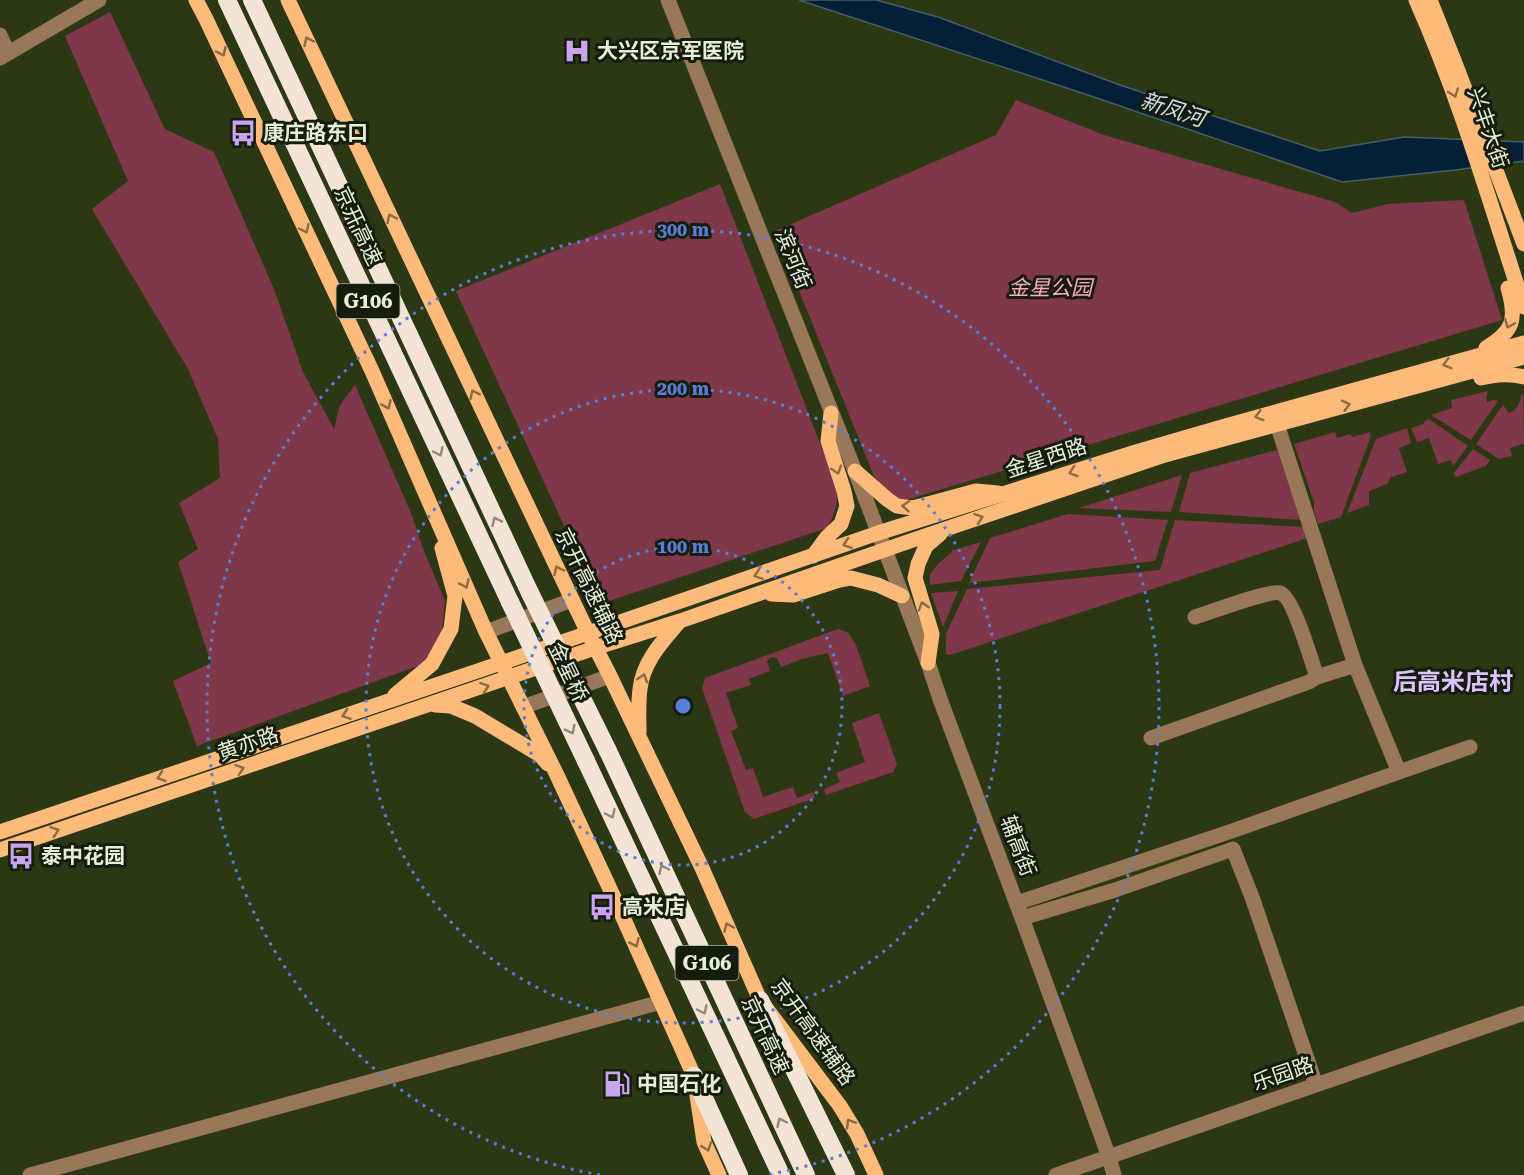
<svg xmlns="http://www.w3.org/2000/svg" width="1524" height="1175" font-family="'Roboto Serif','Noto Sans SC',serif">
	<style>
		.green { fill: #7f374a }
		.water { fill: #042036; stroke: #485e67; stroke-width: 1.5 }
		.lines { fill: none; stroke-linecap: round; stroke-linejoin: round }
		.minor { stroke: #987858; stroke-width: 15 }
		.major { stroke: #fdba78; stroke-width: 15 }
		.highway { stroke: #f4e4d5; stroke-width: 18 }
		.highway-bridge { stroke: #f4e4d5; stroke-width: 18 }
		.oneway { stroke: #8a6c43 }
		.oneway2 { stroke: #918a7b }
		.ring { fill: none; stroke: #597ed8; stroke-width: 3; stroke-dasharray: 3 6 }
		.labels { text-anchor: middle; stroke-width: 6; stroke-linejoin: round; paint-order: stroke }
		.shield { fill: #171d0e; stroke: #a7af9c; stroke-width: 1.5 }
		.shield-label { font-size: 20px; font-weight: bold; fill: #e5eed9 }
		.poi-label { font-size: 21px; font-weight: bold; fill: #e5eed9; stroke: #171d0e; text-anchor: start }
		.street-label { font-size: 21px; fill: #e5eed9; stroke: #171d0e }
		.park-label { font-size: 21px; font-style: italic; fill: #fcaabb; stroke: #171d0e }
		.water-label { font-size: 22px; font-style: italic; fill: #cbdff1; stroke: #171d0e }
		.quarter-label { font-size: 24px; font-weight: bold; fill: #ddc3fb; stroke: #171d0e }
		.centre { fill: #597ed8; stroke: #171d0e; stroke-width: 3 }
		.ring-label { font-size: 18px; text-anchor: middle; font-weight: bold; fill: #597ed8; stroke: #171d0e; stroke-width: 6; stroke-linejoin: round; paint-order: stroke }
	</style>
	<rect width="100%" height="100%" fill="#2c3814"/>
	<path class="green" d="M 110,12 L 165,129 L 214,152 L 274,289 L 303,372 L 334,429 L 340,405 L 355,385 L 411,513 L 424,551 L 445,601 L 441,639 L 429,662 L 197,746 L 173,681 L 211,663 L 178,562 L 198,549 L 179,503 L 220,478 L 218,439 L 188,369 L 92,209 L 128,181 L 65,36 Z
		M 1016,100 L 1104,135 L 1335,202 L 1352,213 L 1388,204 L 1464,200 L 1502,320 L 886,506 L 775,231 L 996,135 Z
		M 720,184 L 836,485 C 839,501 835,514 827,528 L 600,604 L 456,291 Z
		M 1488,391 L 1486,397 L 1487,402 L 1494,400 L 1498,401 L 1471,440 L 1431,415 L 1452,408 L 1451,400 Z
		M 1523,393 L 1524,444 L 1510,448 L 1512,456 L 1499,459 L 1476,444 L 1503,405 L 1509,413 C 1516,411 1521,402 1521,395 Z
		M 1429,419 L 1468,446 L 1453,466 L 1451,460 L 1438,464 L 1429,438 L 1417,442 L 1411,428 L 1423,424 L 1425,421 Z
		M 1407,428 L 1411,443 L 1399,448 L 1407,472 L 1391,477 L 1387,484 L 1369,491 L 1369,505 L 1347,513 L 1376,439 Z
		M 1335,432 L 1337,438 L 1350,434 L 1353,437 L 1370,432 L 1371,436 L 1341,517 L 1318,524 L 1314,511 L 1314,502 L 1294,444 Z
		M 1473,449 L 1490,460 L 1486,466 L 1455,477 L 1454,473 Z
		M 1277,450 L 1301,520 L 1179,512 L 1190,473 Z
		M 1182,475 L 1171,512 L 1079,508 Z
		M 1068,514 L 1168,520 L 1155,561 L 969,583 L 990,538 Z
		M 1175,520 L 1304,527 L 1308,538 L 950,655 L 946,654 L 946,634 L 967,589 L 1160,570 Z
		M 981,542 L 961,581 L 930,585 L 930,574 L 938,564 L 954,550 Z
		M 958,591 L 943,627 L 931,593 Z
		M 838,629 L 849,633 L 856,645 L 870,686 L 843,696 L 828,653 L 802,659 L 781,667 L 777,658 L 771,657 L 767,661 L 770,671 L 749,679 L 751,685 L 726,693 L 738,728 L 731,731 L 746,770 L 753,768 L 763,797 L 793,787 L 797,798 L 813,792 L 815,798 L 754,819 L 745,812 L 702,688 L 705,678 Z
		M 879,713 L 897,764 L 893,772 L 826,795 L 824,789 L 840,782 L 836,773 L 865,762 L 852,723 Z"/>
	<path class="water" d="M 799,0 L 876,0 L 938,17 L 1117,84 L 1320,151 L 1404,137 L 1524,142 L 1524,161 L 1455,170 L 1342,182 L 1085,94 Z"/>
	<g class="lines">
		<path class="minor" d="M 668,0 L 855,471 L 928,663 L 940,699 L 1022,918 L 1109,1157 L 1114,1175
			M 0,35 L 8,53
			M 0,58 L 99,0
			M 1195,617 C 1211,612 1269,590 1280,593 C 1293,596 1312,663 1317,677
			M 486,632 L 572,600
			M 1355,665 L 1399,772
			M 523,707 L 610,676
			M 1151,738 L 1309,682 L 1317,677 L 1355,665 L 1277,424
			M 1017,903 L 1229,832 L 1470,747
			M 1022,918 L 1115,890 L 1233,849 L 1252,897 L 1316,1085
			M 30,1175 L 661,1002
			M 1056,1175 L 1524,1013"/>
		<path class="major" d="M 196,0 L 206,19 L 372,371 L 486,632 L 556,773 L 617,904 L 694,1076 L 704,1142 L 719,1175
			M 288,0 L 588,633 L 610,676 L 702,868 L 760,1000 L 840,1106 L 857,1134 L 876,1175
			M 1416,0 C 1460,99 1490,203 1524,307
			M 1430,0 L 1457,68 L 1524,244
			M 1486,348 C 1514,331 1517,319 1508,288
			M 1481,378 C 1496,375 1509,373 1524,377
			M 855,471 L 888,500 L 897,506 L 913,508 L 976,491 L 998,493
			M 813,556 L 827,537 L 841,524 L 847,506 L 844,491 L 828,441 L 831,413
			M 771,594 L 793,595 L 839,580 L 851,578 L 878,585 L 902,596
			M 928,663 L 932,634 L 915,578 L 918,564 L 926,546 L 941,533
			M 395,695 L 432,664 L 451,629 L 455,596 L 442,548
			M 435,705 L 451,706 L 475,716 L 540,755 L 548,764
			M 639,732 C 639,718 638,703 640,689 C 643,661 663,641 680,621
			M 0,832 L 501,663 L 878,533 L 1136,452 L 1222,427 L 1524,343
			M 0,850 L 595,648 L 680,621 L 913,540 L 1165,455 L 1524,357"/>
		<path class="highway" d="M 227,0 L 510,602
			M 252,0 L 530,593
			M 608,751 L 806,1175
			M 586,761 L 781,1175
			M 760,1000 L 846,1175
			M 694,1076 L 739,1175"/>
		<path class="highway-bridge" d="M 530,593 L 608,751
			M 510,602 L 586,761"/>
	</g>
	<defs><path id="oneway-chevron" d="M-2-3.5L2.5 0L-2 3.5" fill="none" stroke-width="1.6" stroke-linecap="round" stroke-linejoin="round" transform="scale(1.5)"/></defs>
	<g class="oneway">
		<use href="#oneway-chevron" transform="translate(308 41) rotate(-115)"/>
		<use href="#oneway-chevron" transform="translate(222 52) rotate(65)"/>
		<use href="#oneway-chevron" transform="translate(1454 93) rotate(70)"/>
		<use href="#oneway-chevron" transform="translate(391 218) rotate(-115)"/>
		<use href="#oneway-chevron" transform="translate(305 229) rotate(65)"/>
		<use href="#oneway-chevron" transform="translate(1509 324) rotate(113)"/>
		<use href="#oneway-chevron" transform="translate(1447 364) rotate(164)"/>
		<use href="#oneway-chevron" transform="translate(474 394) rotate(-115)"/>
		<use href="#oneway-chevron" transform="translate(387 405) rotate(66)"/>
		<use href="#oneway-chevron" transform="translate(1346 405) rotate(-15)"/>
		<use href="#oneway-chevron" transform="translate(1259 416) rotate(164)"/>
		<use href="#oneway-chevron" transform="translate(837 470) rotate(72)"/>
		<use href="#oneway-chevron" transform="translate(1073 472) rotate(162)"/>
		<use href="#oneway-chevron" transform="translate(906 506) rotate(-176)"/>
		<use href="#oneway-chevron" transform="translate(979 518) rotate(-19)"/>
		<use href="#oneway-chevron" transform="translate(847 544) rotate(161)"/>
		<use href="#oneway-chevron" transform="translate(558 570) rotate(-115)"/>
		<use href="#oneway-chevron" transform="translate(758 575) rotate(161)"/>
		<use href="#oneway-chevron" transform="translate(465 584) rotate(66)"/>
		<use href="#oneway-chevron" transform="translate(923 606) rotate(-107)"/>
		<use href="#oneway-chevron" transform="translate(643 678) rotate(-72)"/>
		<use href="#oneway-chevron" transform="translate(485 687) rotate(-19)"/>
		<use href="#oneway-chevron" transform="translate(346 715) rotate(161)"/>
		<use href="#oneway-chevron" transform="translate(240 769) rotate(-19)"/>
		<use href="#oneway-chevron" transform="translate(161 777) rotate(161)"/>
		<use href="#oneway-chevron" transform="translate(55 831) rotate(-19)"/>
		<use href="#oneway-chevron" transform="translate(728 927) rotate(-114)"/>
		<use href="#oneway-chevron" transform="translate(635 943) rotate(66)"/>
		<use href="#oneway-chevron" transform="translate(850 1123) rotate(-121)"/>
		<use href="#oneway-chevron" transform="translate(707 1147) rotate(70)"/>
	</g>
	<g class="oneway2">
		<use href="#oneway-chevron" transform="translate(439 452) rotate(65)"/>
		<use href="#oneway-chevron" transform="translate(496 521) rotate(-115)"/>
		<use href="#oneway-chevron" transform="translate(571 730) rotate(64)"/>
		<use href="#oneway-chevron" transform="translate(611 814) rotate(65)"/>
		<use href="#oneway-chevron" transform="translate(663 869) rotate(-115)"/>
		<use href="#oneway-chevron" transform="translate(703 1010) rotate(65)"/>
		<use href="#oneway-chevron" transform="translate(781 1122) rotate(-115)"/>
	</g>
	<g class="ring">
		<circle cx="683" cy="706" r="159"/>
		<circle cx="683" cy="706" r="317"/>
		<path d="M600 1175A476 476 0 1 1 766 1175"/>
	</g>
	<defs>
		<g id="hospital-bare" transform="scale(2.07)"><path d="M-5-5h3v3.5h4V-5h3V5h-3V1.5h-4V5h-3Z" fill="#c8a6ef" stroke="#171d0e" stroke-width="2.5" paint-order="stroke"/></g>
		<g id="bus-bare" transform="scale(2.07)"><path d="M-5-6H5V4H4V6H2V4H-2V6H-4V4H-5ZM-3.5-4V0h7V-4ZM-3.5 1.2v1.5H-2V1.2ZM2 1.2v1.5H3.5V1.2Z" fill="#c8a6ef" stroke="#171d0e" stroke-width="2.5" paint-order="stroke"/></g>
		<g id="fuel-bare" transform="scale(2.07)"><path d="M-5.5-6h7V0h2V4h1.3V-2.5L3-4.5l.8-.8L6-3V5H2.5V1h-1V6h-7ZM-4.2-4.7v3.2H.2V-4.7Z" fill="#c8a6ef" stroke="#171d0e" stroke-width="2.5" paint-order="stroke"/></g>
	</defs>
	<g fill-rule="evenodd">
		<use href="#hospital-bare" x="577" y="51"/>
		<use href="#bus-bare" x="243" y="133"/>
		<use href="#bus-bare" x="21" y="856"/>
		<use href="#bus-bare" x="602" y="907"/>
		<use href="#fuel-bare" x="617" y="1084"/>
	</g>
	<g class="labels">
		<g class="shield">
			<rect x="336.5" y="284" width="63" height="34" rx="4.5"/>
			<rect x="675.5" y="946" width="63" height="34" rx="4.5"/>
		</g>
		<g class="shield-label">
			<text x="368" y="308">G106</text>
			<text x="707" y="970">G106</text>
		</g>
		<g class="poi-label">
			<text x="597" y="58">大兴区京军医院</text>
			<text x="263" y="140">康庄路东口</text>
			<text x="41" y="863">泰中花园</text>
			<text x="622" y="914">高米店</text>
			<text x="637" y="1091">中国石化</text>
		</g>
		<g class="street-label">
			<text transform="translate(1488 128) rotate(71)" y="7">兴丰大街</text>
			<text transform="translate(358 226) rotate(65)" y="7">京开高速</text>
			<text transform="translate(793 259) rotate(68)" y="7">滨河街</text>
			<text transform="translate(1046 458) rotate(-18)" y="7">金星西路</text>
			<text transform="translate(589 586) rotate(64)" y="7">京开高速辅路</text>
			<text transform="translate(568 672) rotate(64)" y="7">金星桥</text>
			<text transform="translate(248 744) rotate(-19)" y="7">黄亦路</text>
			<text transform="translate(1018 846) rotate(69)" y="7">辅高街</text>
			<text transform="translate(813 1032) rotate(54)" y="7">京开高速辅路</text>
			<text transform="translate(765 1035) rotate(65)" y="7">京开高速</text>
			<text transform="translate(1283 1074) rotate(-19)" y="7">乐园路</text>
		</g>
		<g class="park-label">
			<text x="1050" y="295">金星公园</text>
		</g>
		<g class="water-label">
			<text transform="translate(1173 109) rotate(18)" y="8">新凤河</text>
		</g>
		<g class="quarter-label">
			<text x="1453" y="690">后高米店村</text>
		</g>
	</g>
	<circle cx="683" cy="706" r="9" class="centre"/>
	<g class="ring-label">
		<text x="683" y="236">300 m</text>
		<text x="683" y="395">200 m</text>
		<text x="683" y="553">100 m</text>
	</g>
</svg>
